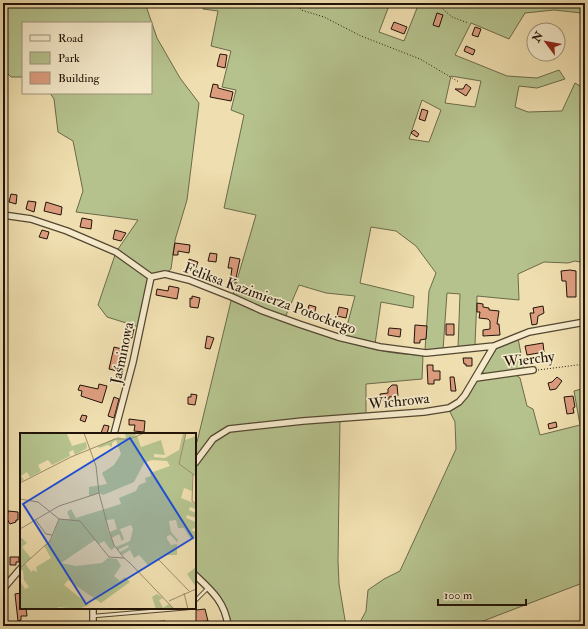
<svg xmlns="http://www.w3.org/2000/svg" width="588" height="629" font-family="'IM FELL Double Pica',serif">
	<style>
		.green { fill: #b5c28d; stroke: #6b6a4a; fill-rule: evenodd }
		.building { fill: #dc9d7f; stroke: #211307 }
		.lines { fill: none; stroke-linecap: round; stroke-linejoin: round }
		.service-casing { stroke: #544631; stroke-width: 4.5 }
		.minor-casing { stroke: #544631; stroke-width: 8 }
		.tertiary-casing { stroke: #544631; stroke-width: 9 }
		.path { stroke: #211307; stroke-width: 1; stroke-dasharray: 1 2; stroke-linecap: butt }
		.service { stroke: #f5eacb; stroke-width: 2.5 }
		.minor { stroke: #f5eacb; stroke-width: 5.5 }
		.tertiary { stroke: #f5eacb; stroke-width: 7 }
		.labels { text-anchor: middle; stroke-width: 3.5; stroke-linejoin: round; paint-order: stroke }
		.street-label { font-size: 15px; fill: #211307; stroke: #f5eacb }
		.inset-road { fill: none; stroke: #9d8d6c; stroke-width: 1 }
		.view { fill: #1d4ed8; fill-opacity: 0.15; stroke: #1d4ed8; stroke-width: 2 }
		.inset-edge { fill: none; stroke: #211307; stroke-width: 2 }
	</style>
	<rect width="100%" height="100%" fill="#efdeaf"/>
	<filter id="stains"><feTurbulence type="fractalNoise" baseFrequency=".005" numOctaves="4"/><feColorMatrix values="0 0 0 0 .2 0 0 0 0 .09 0 0 0 0 .02 0 0 0 .5 -.17"/></filter>
	<radialGradient id="worn" r=".72"><stop offset=".6" stop-color="#630" stop-opacity="0"/><stop offset="1" stop-color="#630" stop-opacity=".3"/></radialGradient>
	<path class="green" d="M 5,3 L 145,3 L 157,38 L 180,78 L 199,103 L 187,200 L 175,240 L 171,269 L 165,274 L 151,277 L 139,327 L 107,317 L 98,305 L 116,252 L 138,220 L 76,212 L 83,191 L 73,141 L 58,132 L 54,99 L 50,93 L 151,93 L 151,23 L 23,23 L 23,77 L 11,77 L 3,69 L 3,7 Z
		M 204,3 L 390,3 L 379,32 L 404,41 L 419,3 L 585,3 L 582,13 L 554,10 L 525,13 L 509,39 L 471,23 L 455,55 L 507,76 L 537,78 L 559,70 L 565,79 L 537,88 L 519,86 L 515,107 L 528,112 L 562,111 L 575,83 L 585,89 L 585,181 L 582,206 L 585,206 L 585,263 L 575,261 L 568,263 L 544,262 L 518,274 L 519,300 L 477,296 L 475,345 L 458,348 L 460,294 L 447,293 L 443,350 L 425,350 L 429,291 L 436,273 L 416,246 L 396,231 L 371,227 L 360,283 L 414,296 L 413,308 L 381,302 L 375,344 L 344,337 L 355,296 L 326,293 L 299,285 L 284,320 C 329,336 374,355 423,355 L 422,379 L 366,384 L 366,415 L 340,416 L 338,561 L 339,584 L 346,626 L 228,626 L 220,601 L 195,575 L 195,442 L 197,442 L 232,297 L 256,215 L 224,208 L 244,115 L 231,110 L 236,90 L 222,87 L 231,51 L 211,46 L 218,11 L 203,9 ZM 451,76 L 481,81 L 475,107 L 445,103 ZM 422,100 L 441,110 L 429,142 L 409,139 Z
		M 518,338 L 524,370 L 488,374 L 483,373 L 482,371 L 497,348 Z
		M 515,374 L 520,378 L 527,406 L 533,409 L 540,435 L 580,425 L 574,391 L 585,388 L 585,577 L 580,584 L 470,626 L 358,626 L 366,611 L 368,590 L 384,579 L 400,571 L 456,449 L 455,422 L 449,410 L 476,378 Z"/>
	<path class="building" d="M 437,13 L 443,15 L 439,27 L 433,25 Z
		M 394,22 L 407,27 L 404,34 L 391,29 Z
		M 475,27 L 481,29 L 478,37 L 472,35 Z
		M 466,46 L 475,50 L 473,55 L 464,51 Z
		M 220,54 L 227,55 L 225,68 L 217,66 Z
		M 213,84 L 218,85 L 218,88 L 233,92 L 231,101 L 210,97 Z
		M 466,84 L 471,88 L 466,96 L 455,89 L 463,89 Z
		M 422,109 L 428,111 L 425,121 L 419,119 Z
		M 414,130 L 419,134 L 417,137 L 411,133 Z
		M 11,194 L 17,195 L 16,204 L 9,202 Z
		M 28,201 L 36,202 L 34,212 L 26,209 Z
		M 46,202 L 62,207 L 61,215 L 44,211 Z
		M 82,218 L 92,220 L 91,229 L 80,227 Z
		M 42,230 L 49,232 L 47,239 L 39,237 Z
		M 115,230 L 126,233 L 121,241 L 113,239 Z
		M 175,243 L 190,245 L 189,253 L 178,251 L 178,255 L 173,255 Z
		M 210,253 L 217,254 L 216,262 L 208,261 Z
		M 230,257 L 240,259 L 235,283 L 230,282 L 232,268 L 228,268 Z
		M 189,259 L 198,262 L 195,270 L 187,267 Z
		M 570,270 L 576,271 L 576,297 L 567,297 L 566,281 L 562,281 L 561,271 Z
		M 169,286 L 179,288 L 177,299 L 156,295 L 157,289 L 168,291 Z
		M 192,296 L 200,298 L 198,308 L 190,307 L 190,298 L 192,299 Z
		M 477,303 L 483,304 L 483,307 L 489,308 L 489,310 L 499,311 L 497,324 L 499,324 L 500,335 L 483,336 L 483,330 L 490,329 L 490,321 L 488,319 L 479,318 L 480,312 L 477,312 Z
		M 309,305 L 316,307 L 314,315 L 307,313 Z
		M 543,306 L 544,313 L 538,316 L 537,324 L 532,325 L 530,313 L 534,313 L 533,308 Z
		M 339,307 L 348,309 L 346,318 L 337,316 Z
		M 446,324 L 454,324 L 454,335 L 446,335 Z
		M 415,325 L 427,326 L 426,339 L 420,340 L 420,343 L 414,343 Z
		M 126,328 L 134,329 L 132,338 L 124,337 Z
		M 389,328 L 401,329 L 400,337 L 388,335 Z
		M 207,336 L 214,338 L 210,349 L 205,348 Z
		M 543,343 L 544,352 L 527,355 L 525,346 Z
		M 114,347 L 126,350 L 121,372 L 109,369 Z
		M 463,358 L 472,358 L 472,366 L 466,366 L 466,364 L 464,364 Z
		M 427,365 L 433,365 L 433,371 L 440,371 L 440,380 L 434,380 L 434,384 L 428,384 Z
		M 450,377 L 454,377 L 456,391 L 451,391 Z
		M 557,377 L 562,381 L 556,389 L 550,390 L 548,383 L 552,382 Z
		M 99,384 L 107,386 L 102,403 L 81,396 L 82,391 L 78,390 L 80,385 L 98,389 Z
		M 392,385 L 397,385 L 398,396 L 389,397 L 389,400 L 381,401 L 380,394 L 388,393 L 388,389 Z
		M 191,394 L 197,395 L 195,405 L 188,404 L 188,397 L 191,397 Z
		M 573,396 L 575,407 L 573,408 L 574,413 L 567,414 L 564,397 Z
		M 114,397 L 119,399 L 114,418 L 108,416 Z
		M 82,415 L 87,416 L 85,422 L 80,420 Z
		M 129,419 L 145,421 L 144,432 L 134,431 L 135,425 L 129,425 Z
		M 556,422 L 557,427 L 549,429 L 548,424 Z
		M 104,425 L 109,426 L 107,434 L 101,433 Z
		M 8,511 L 18,512 L 18,520 L 16,520 L 16,522 L 10,524 L 7,519 Z
		M 10,557 L 19,557 L 19,562 L 16,562 L 16,565 L 10,565 Z
		M 21,593 L 21,608 L 26,608 L 27,616 L 21,616 L 21,620 L 18,621 L 15,594 Z
		M 205,609 L 208,621 L 196,622 L 196,610 Z
		M 165,621 L 166,626 L 150,626 L 150,622 Z"/>
	<g class="lines">
		<g class="service-casing">
			<path id="service" d="M 195,601 L 208,588
				M 94,616 L 188,608"/>
		</g>
		<g class="minor-casing">
			<path id="minor" d="M 3,215 L 31,219 L 67,231 L 116,252 L 151,277 L 165,274 L 189,280 L 232,297 L 263,311 L 299,324 L 338,337 L 380,347 L 426,353 L 494,346
				M 476,378 L 533,370
				M 114,434 L 133,362 L 151,277
				M 195,463 L 213,439 L 229,429 L 303,421 L 424,412 L 449,408 L 459,402 L 465,395 L 494,346 L 529,332 L 585,322
				M 195,575 C 212,591 225,602 228,626
				M 3,589 L 21,568
				M 93,626 L 93,608"/>
		</g>
		<g class="tertiary-casing">
			<path id="tertiary" d="M 3,9 L 5,3"/>
		</g>
		<path class="path" d="M 297,3 L 301,10 L 324,17 L 361,36 L 420,59 L 459,82
			M 436,3 L 452,17 L 468,23
			M 538,370 L 585,364"/>
		<use href="#service" class="service"/>
		<use href="#minor" class="minor"/>
		<use href="#tertiary" class="tertiary"/>
	</g>
	<g class="labels">
		<g class="street-label">
			<text transform="translate(270 298) rotate(20)" y="5">Feliksa Kazimierza Potockiego</text>
			<text transform="translate(122 353) rotate(-78)" y="5">Jaśminowa</text>
			<text transform="translate(529 359) rotate(-7)" y="5">Wierchy</text>
			<text transform="translate(399 401) rotate(-6)" y="5">Wichrowa</text>
		</g>
	</g>
	<g transform="translate(20 433)">
		<rect width="176" height="176" fill="#efdeaf"/>
		<path d="M 0,0 L 49,0 L 47,1 L 52,13 L 66,9 L 67,15 L 55,22 L 53,17 L 49,19 L 50,23 L 32,32 L 28,27 L 18,32 L 21,38 L 10,44 L 7,39 L 1,43 L 4,47 L 0,49 ZM 105,0 L 117,0 L 114,4 L 117,3 L 121,14 L 141,7 L 145,22 L 134,21 L 134,24 L 145,25 L 159,17 L 163,0 L 166,0 L 165,7 L 176,3 L 176,43 L 173,43 L 172,58 L 164,55 L 161,65 L 176,71 L 176,76 L 170,74 L 169,77 L 176,80 L 176,85 L 167,82 L 166,85 L 176,89 L 176,94 L 171,97 L 176,99 L 176,104 L 170,105 L 164,95 L 158,95 L 156,87 L 149,88 L 151,99 L 158,107 L 157,109 L 151,102 L 147,103 L 147,106 L 151,112 L 157,111 L 157,122 L 145,122 L 128,132 L 119,122 L 114,125 L 110,117 L 102,122 L 100,119 L 109,114 L 108,112 L 98,117 L 96,114 L 110,108 L 113,96 L 111,92 L 100,96 L 104,106 L 102,108 L 99,101 L 92,105 L 90,99 L 97,96 L 94,86 L 86,87 L 88,98 L 95,114 L 91,117 L 84,108 L 79,111 L 75,107 L 41,130 L 56,133 L 82,130 L 88,125 L 97,126 L 101,133 L 94,143 L 100,148 L 105,144 L 110,149 L 81,170 L 48,147 L 44,152 L 69,172 L 58,176 L 38,174 L 37,176 L 0,176 L 0,148 L 5,156 L 9,154 L 4,147 L 3,137 L 0,138 L 0,106 L 2,105 L 7,110 L 2,114 L 11,125 L 5,130 L 11,139 L 13,137 L 17,139 L 16,134 L 31,125 L 24,113 L 32,106 L 39,86 L 50,86 L 47,79 L 51,76 L 56,85 L 101,71 L 99,65 L 116,58 L 119,52 L 126,49 L 125,45 L 131,43 L 130,40 L 150,33 L 147,28 L 132,27 L 124,30 L 114,49 L 83,62 L 79,60 L 69,63 L 69,54 L 87,51 L 82,40 L 94,32 L 101,21 L 96,7 L 92,10 L 92,14 L 88,12 L 79,15 L 78,13 L 98,4 L 106,6 ZM 176,134 L 176,154 L 167,141 ZM 137,161 L 143,165 L 139,167 L 143,175 L 149,171 L 154,176 L 136,176 L 132,164 Z" fill="#b5c28d"/>
		<path class="inset-road" d="M 64,0 L 76,33 L 79,60 L 89,98 L 94,112 L 104,125M 166,0 L 159,31 L 173,41 L 172,68 L 176,71M 0,50 L 51,24 L 95,6 L 110,6 L 124,0M 0,66 L 18,69 L 39,86 L 60,88 L 89,124 L 104,125 L 110,130 L 154,176M 15,86 L 26,101 L 32,102M 0,96 L 39,73 L 79,60M 139,127 L 169,158M 0,135 L 30,108 L 39,86M 164,160 L 168,176M 149,168 L 176,156"/>
		<path class="view" d="M 110,5 L 173,105 L 66,171 L 3,71 Z"/>
		<rect width="176" height="176" class="inset-edge"/>
	</g>
	<rect width="588" height="629" fill="none" stroke="#efdeaf" stroke-width="16"/>
	<rect x="4" y="4" width="580" height="621" fill="none" stroke="#211307" stroke-width="2"/>
	<rect x="8" y="8" width="572" height="613" fill="none" stroke="#211307"/>
	<rect x="22" y="22" width="130" height="72" fill="#f5eacb" stroke="#a0947d"/>
	<rect x="30" y="35" width="20" height="6" fill="#f5eacb" stroke="#a0947d"/>
	<text x="58" y="42" font-size="12" fill="#211307">Road</text>
	<rect x="30" y="52" width="20" height="12" fill="#b5c28d" stroke="#a0947d"/>
	<text x="58" y="62" font-size="12" fill="#211307">Park</text>
	<rect x="30" y="72" width="20" height="12" fill="#dc9d7f" stroke="#a0947d"/>
	<text x="58" y="82" font-size="12" fill="#211307">Building</text>
	<g transform="translate(546 42) rotate(302)"><circle r="19" fill="#f5eacb" stroke="#a0947d"/>
	<path d="M0-3L7 15L0 10L-7 15Z" fill="#8f2418"/>
	<text y="-6" font-size="11" font-weight="bold" text-anchor="middle" fill="#211307">N</text>
	</g>
	<path d="M438 599v6h88v-6" fill="none" stroke="#211307" stroke-width="2"/>
	<text x="444" y="599" font-size="12" fill="#211307" stroke="#f5eacb" stroke-width="3" paint-order="stroke">100 m</text>
	<rect width="100%" height="100%" filter="url(#stains)"/>
	<rect width="100%" height="100%" fill="url(#worn)"/>
</svg>
